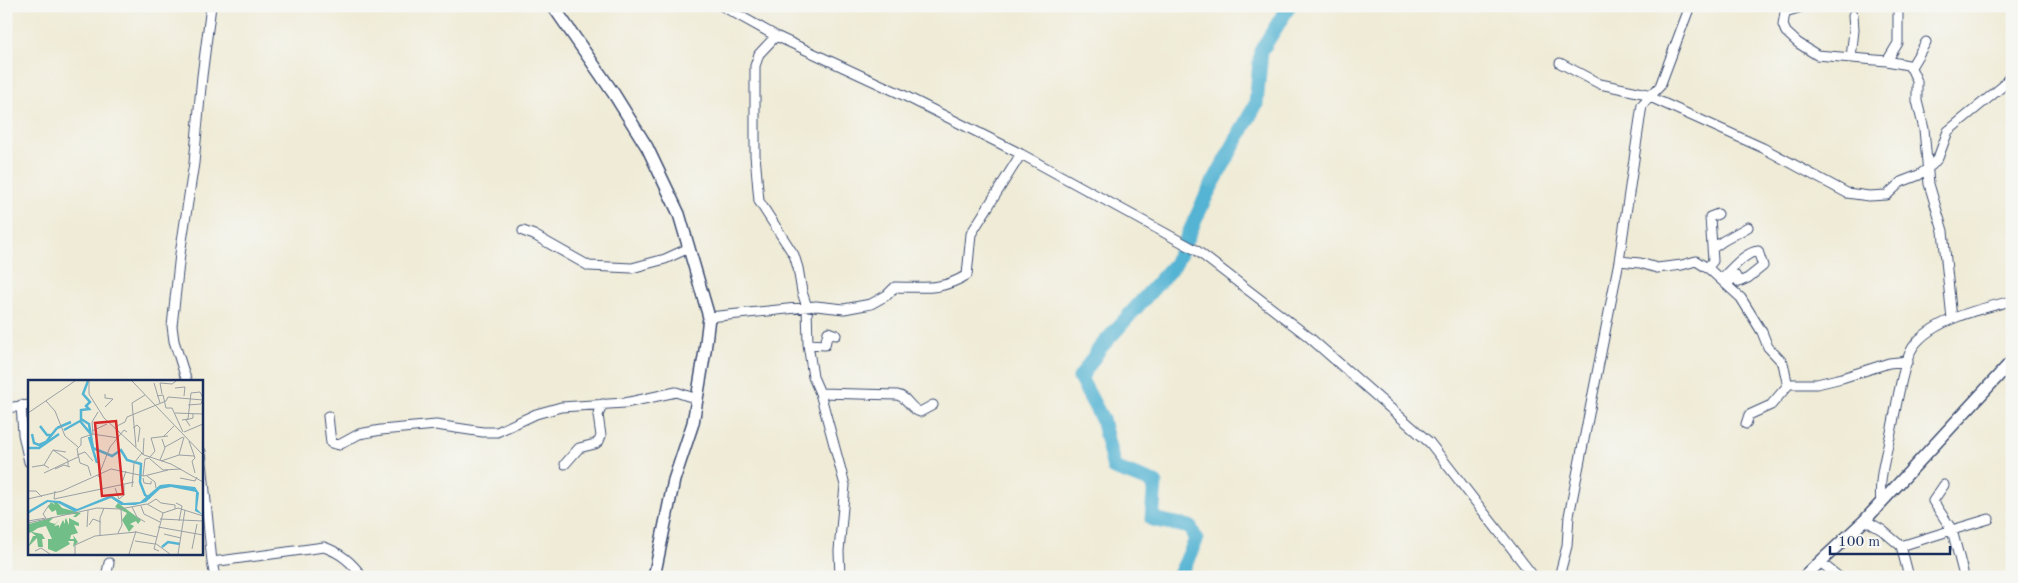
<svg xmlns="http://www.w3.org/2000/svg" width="2018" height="583" font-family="'Old Standard TT',serif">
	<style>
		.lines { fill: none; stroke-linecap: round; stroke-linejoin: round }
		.river { stroke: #54b4d3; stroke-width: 15 }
		.minor-casing { stroke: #3b4b70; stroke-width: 11 }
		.tertiary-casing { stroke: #3b4b70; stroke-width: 14 }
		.minor { stroke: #fff; stroke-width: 9 }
		.tertiary { stroke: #fff; stroke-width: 11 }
		.inset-river { fill: none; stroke: #54b4d3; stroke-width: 2.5 }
		.inset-road { fill: none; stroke: #9aa0a6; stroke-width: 1 }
		.view { fill: #d62828; fill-opacity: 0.15; stroke: #d62828; stroke-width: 2.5 }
		.inset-edge { fill: none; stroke: #1b2f5e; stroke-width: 2.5 }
	</style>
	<rect width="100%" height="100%" fill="#f6f6f2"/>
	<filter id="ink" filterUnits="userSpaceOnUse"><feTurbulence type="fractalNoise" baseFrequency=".02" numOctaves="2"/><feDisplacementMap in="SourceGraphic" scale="10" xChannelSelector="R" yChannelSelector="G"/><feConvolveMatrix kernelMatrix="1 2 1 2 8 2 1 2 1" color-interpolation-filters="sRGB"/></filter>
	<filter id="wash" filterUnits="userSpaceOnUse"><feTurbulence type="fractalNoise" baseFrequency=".0096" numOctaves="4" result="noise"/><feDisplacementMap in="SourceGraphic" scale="20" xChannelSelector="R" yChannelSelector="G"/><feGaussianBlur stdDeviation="1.12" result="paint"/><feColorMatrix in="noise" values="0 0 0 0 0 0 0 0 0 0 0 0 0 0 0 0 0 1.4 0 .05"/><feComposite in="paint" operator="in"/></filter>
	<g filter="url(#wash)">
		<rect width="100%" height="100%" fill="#efebd6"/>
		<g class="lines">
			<path class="river" d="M 1179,577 L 1196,540 L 1190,527 L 1152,519 L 1155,483 L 1114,468 L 1102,419 L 1080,378 L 1100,348 L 1175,264 L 1207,194 L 1256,104 L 1261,51 L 1289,6"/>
		</g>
	</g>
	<g filter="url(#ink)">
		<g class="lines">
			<g class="minor-casing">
				<path id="minor" d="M 722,6 L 776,36 L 901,94 L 1021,154 L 1196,250 L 1309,337 L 1430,443 L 1534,577
					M 1786,6 L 1783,25 L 1786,32 L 1798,43 L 1817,55 L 1887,61 L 1908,65 L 1912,70 L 1917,81 L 1917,101 L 1924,129 L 1929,184 L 1943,231 L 1952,319
					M 2010,6 L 2012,11
					M 1785,12 L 1805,6
					M 776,36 L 759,54 L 755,66 L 755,155 L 759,201 L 794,255 L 798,268 L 802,292 L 807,307 L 808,344
					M 1851,58 L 1854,30 L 1853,15
					M 1887,61 L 1898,43 L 1898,6
					M 1560,63 L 1600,84 L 1652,95
					M 1911,67 L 1926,42
					M 1650,97 L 1763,148 L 1847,193 L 1869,196 L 1887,195 L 1901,182 L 1919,175 L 1932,165 L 1938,158 L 1948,131 L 2003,86 L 2012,73
					M 523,231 L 534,235 L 589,266 L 632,268 L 665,259 L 689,248
					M 1713,248 L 1723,241 L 1748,227
					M 1619,261 L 1640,263 L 1657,268 L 1682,265 L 1696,261 L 1709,269 L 1741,298 L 1762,332 L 1768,347 L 1783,363 L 1787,382 L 1789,384 L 1817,384 L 1842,378 L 1889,363 L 1908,361
					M 1707,268 L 1713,261 L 1710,217 L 1718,214
					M 1721,279 C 1731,270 1745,252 1758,251 L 1763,266 L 1748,278 L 1739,282 L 1735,275 L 1727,285
					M 709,317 L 816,306 L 844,309 L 871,304 L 887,295 L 895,287 C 925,287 940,291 967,275 L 971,234 L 1021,154
					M 836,335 L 828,332 L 825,345 L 808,344 L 813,377 L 820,393 L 845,485 L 839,551 L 840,577
					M 187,382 L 174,341 L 172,326 L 180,254 L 194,163 L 202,76 L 211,6
					M 820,393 L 897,395 C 908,397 910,409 920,412 L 933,405
					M 21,405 L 23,434 L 29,462
					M 6,408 L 29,405
					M 328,416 L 331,443 L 339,445 L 359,434 L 381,430 L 436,425 L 483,432 L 497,432 L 536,414 L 561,407 L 625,403 L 676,392 L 697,399
					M 1746,424 L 1749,415 L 1771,405 L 1789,384
					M 201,452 L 212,562 L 215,577
					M 565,464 L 579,448 L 595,444 L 599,441 L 601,436 L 598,415 L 603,404
					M 1881,503 C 1878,478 1887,451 1892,428 C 1896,408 1903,362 1913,347 C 1931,320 1983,308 2012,301
					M 1865,520 L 1882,530 L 1901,546 L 1909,577
					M 1901,546 L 1952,530 L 1933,501 L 1944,485
					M 212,562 L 324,547 C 341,553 352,562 362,577
					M 1820,562 L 1839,577
					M 1963,572 L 1952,530 L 1989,519
					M 106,577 L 109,563
					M 1559,577 L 1567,546 L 1569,516 L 1619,261 L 1642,105 L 1660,86 L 1690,6"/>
			</g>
			<g class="tertiary-casing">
				<path id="tertiary" d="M 553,6 L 614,94 L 647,147 L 679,214 L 709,317 L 705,351 L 693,423 L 674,480 L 654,577
					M 1804,577 L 1865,520 L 2012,361"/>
			</g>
			<use href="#minor" class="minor"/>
			<use href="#tertiary" class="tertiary"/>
		</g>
	</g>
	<g transform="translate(28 380)">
		<rect width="175" height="175" fill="#efebd6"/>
		<path d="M 23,122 L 27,125 L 25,122 L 29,122 L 34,128 L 53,133 L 48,137 L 45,137 L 48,134 L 29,135 L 28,130 L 24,132 L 20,127 ZM 90,123 L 113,140 L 110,144 L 108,141 L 102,144 L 106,146 L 101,152 L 94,140 L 99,133 L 87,127 ZM 26,137 L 21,142 L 27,144 L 32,139 L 26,146 L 31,145 L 31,148 L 35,140 L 38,146 L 37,144 L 37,140 L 38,138 L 41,145 L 41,138 L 51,143 L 51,146 L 46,145 L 50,153 L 43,155 L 42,159 L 46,159 L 45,155 L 50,162 L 45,167 L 46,161 L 40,161 L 42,164 L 28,172 L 20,169 L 20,159 L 24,159 L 18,146 L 10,148 L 4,152 L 14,154 L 17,159 L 14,159 L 15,167 L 10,167 L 9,158 L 0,167 L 5,156 L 8,156 L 3,152 L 0,154 L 1,144 Z" fill="#71be88"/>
		<path d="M 141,104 L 167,107 L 171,113 L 169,129 L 175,135 L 167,131 L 168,112 L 143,107 L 132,109 L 118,122 L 107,125 L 93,125 L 83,118 L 47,132 L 30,123 L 20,122 L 0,134 L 0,131 L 19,120 L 32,121 L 49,129 L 83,115 L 96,123 L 112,122 L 132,105 Z" fill="#54b4d3"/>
		<path class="inset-river" d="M 60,1 L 55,14 L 62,22 L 58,26 L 61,29 L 53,30 L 53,39 L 61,44 L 65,68 L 84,76 L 93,70 L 99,80 L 113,84 L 112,102 L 117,115 L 122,118M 12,46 L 19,55 L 24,55M 29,48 L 43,42M 36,50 L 52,41 L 62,53M 4,54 L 6,63 L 11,65 L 18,62 L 29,48M 61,57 L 69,83M 0,68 L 11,68 L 31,54M 134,167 L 140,162 L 152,164"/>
		<path class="inset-road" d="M 61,1 L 61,14 L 76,38 L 116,75 L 143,84 L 175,102M 104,1 L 175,75M 126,3 L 132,23M 147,8 L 157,7 L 156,16M 77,14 L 77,18 L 85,19 L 77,27M 134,14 L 132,3 L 144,4 L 148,1M 129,16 L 135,15 L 138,28 L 144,28 L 155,52M 18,21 L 27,31 L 37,56 L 50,67M 160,25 L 173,24 L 174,21M 0,33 L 47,1M 147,33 L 175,34M 154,40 L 160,39 L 163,13 L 172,12 L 175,18M 162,46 L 158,40 L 165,38 L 165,34M 87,47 L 97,42 L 99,37 L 138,21 L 140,17 L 175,20M 105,48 L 109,45 L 112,48 L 110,62M 64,51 L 79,44M 156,52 L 175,44M 64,54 L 91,58M 135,57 L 146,46M 161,61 L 167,78 L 164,81 L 167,93M 108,67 L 104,23 L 117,15M 137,67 L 155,57M 38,72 L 25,70 L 40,80 L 40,86M 49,75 L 57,72 L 65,81M 115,75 L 116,58M 151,75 L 166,76M 122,77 L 127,71 L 123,58 L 140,56M 122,79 L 135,90 L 153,89M 132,80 L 137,68 L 134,59M 133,81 L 151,75 L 156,57M 16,85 L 25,70M 4,87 L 16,85 L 21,88M 27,89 L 36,85 L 42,87M 16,93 L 50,77M 63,96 L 60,86 L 52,83 L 49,69 L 53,65 L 53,58 L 65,54 L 64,42 L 70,32M 115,96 L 117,79 L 122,78M 119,96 L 127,102 L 128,108M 70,97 L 82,67 L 96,50 L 99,52M 115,98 L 116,103 L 123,104 L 123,101M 152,98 L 167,101 L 169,97M 93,106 L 98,91M 104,107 L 106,83 L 114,73M 87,108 L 91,119 L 96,115 L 96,105M 1,111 L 8,111 L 14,117M 27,111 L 26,119 L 106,102M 0,119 L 34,111 L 83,89 L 116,96 L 140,90M 148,123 L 154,126 L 151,141M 120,124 L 128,119 L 133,123 L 147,125 L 147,129M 113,126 L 116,134 L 132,142M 104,127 L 109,137 L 117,142M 18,138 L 15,134 L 21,125M 132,139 L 175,141M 0,141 L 18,138M 0,143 L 69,128 L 92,129 L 119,124 L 135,133 L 150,128 L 175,136M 61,145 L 65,139 L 73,142M 59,147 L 60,130M 130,147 L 175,155M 90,153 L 94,145 L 93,129M 136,154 L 153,158M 72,156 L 72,138 L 76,128M 107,161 L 127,164M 127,163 L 142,174M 164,169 L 169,144M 7,171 L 13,168 L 22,174M 131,171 L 126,169 L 135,133M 47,174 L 47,165 L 67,156 L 108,152 L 129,157M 101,174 L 108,151M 150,174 L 157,130"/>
		<path class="view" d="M 88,41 L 95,114 L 74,116 L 67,43 Z"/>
		<rect width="175" height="175" class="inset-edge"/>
	</g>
	<rect width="2018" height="583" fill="none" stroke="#f6f6f2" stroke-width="25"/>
	<path d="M1830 546v8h120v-8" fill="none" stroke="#1b2f5e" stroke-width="2.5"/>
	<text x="1838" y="546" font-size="15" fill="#1b2f5e" stroke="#f6f6f2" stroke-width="4" paint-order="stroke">100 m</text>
</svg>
